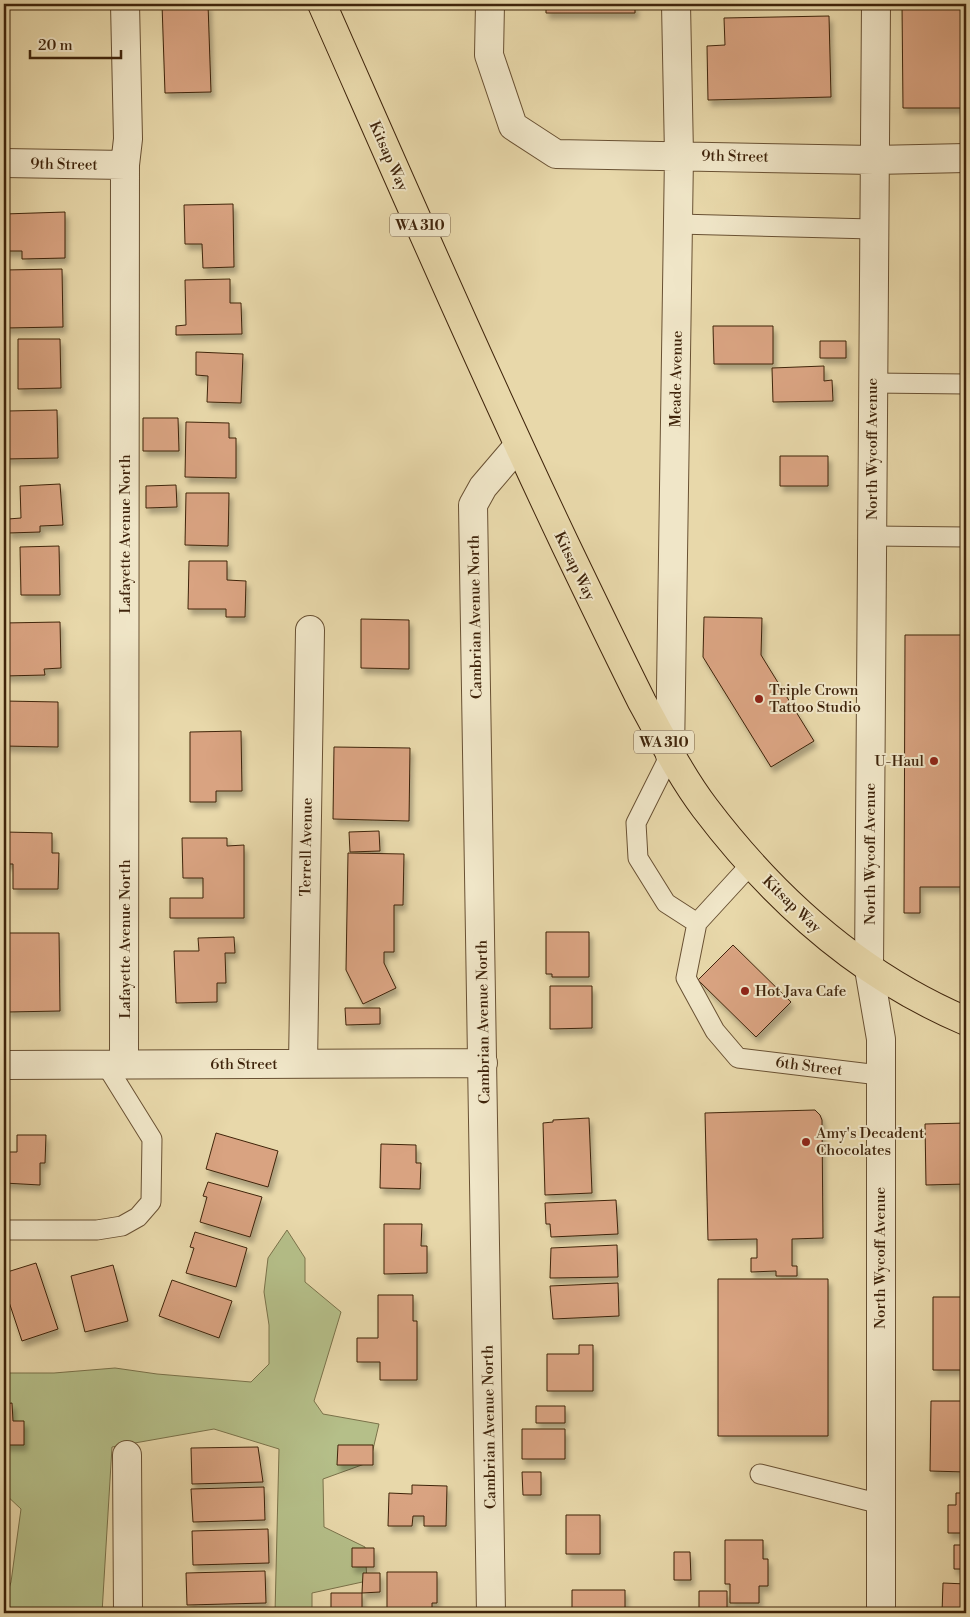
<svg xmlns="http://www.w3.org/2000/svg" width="970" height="1617" font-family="'Libre Bodoni',serif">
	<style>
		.green { fill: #b5bf89; stroke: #7a724a }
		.building { fill: #d9a381; stroke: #3f240b; filter: url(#shadow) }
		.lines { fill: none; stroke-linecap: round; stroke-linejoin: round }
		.service-casing { stroke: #695133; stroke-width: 21 }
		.minor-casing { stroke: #695133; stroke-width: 30 }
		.tertiary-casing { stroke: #695133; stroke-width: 30 }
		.primary-casing { stroke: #3f240b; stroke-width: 30 }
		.service { stroke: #f0e6c8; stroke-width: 19 }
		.minor { stroke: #f0e6c8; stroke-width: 28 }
		.tertiary { stroke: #f0e6c8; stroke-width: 28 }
		.primary { stroke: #e8d8aa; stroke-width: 28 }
		.poi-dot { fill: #8f2418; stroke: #f0e6c8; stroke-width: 2 }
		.labels { text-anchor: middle; stroke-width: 4; stroke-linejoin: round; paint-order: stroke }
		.shield { fill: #f0e6c8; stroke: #745e44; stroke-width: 1 }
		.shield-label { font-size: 14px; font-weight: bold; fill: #3f240b }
		.street-label { font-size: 15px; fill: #3f240b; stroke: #f0e6c8 }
		.poi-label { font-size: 15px; fill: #3f240b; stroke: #f0e6c8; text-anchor: start }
	</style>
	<defs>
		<filter id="shadow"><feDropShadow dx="3" dy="5.5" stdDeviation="2.5" flood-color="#0004"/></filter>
	</defs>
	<rect width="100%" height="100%" fill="#e8d8aa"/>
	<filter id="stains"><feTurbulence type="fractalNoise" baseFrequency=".004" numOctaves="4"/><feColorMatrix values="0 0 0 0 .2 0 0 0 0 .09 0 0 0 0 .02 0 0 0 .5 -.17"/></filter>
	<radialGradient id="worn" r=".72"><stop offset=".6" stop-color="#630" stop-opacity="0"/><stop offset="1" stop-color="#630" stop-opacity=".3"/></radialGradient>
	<path class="green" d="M 287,1230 L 305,1258 L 305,1282 L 341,1312 L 314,1401 L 323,1414 L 379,1424 L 370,1462 L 323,1479 L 324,1527 L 365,1547 L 367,1581 L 312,1593 L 312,1613 L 275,1613 L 279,1449 L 214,1429 L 112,1447 L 102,1613 L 4,1613 L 4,1604 L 11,1582 L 21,1509 L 4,1493 L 4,1373 L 54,1373 L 115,1368 L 157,1374 L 251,1382 L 269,1364 L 269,1325 L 264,1292 L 268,1258 Z"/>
	<path class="building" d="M 162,4 L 208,4 L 211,92 L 165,93 Z
		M 546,4 L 635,4 L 635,13 L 546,13 Z
		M 902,4 L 966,4 L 966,108 L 903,108 Z
		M 829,16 L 831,97 L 708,100 L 707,46 L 725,45 L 724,18 Z
		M 233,204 L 234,267 L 203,268 L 202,244 L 185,244 L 184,205 Z
		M 65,212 L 65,258 L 22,259 L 22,251 L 4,251 L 4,214 Z
		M 62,269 L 63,327 L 4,328 L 4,270 Z
		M 230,279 L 230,303 L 241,303 L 242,334 L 176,335 L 176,326 L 186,325 L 185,280 Z
		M 713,326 L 773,326 L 773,364 L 714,364 Z
		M 18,339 L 60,339 L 61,388 L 18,389 Z
		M 820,341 L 846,341 L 846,358 L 820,358 Z
		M 196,352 L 243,354 L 241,403 L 207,402 L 208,376 L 196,375 Z
		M 824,366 L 824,381 L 832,380 L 833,401 L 773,402 L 772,368 Z
		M 57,410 L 58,458 L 4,459 L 4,437 L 7,437 L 7,411 Z
		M 143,418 L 178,418 L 179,451 L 143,451 Z
		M 186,422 L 229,423 L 229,438 L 236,438 L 236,478 L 185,477 Z
		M 780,456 L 828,456 L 828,486 L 780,486 Z
		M 60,484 L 63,525 L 40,526 L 40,532 L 8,533 L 8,519 L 21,518 L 20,486 Z
		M 176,485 L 177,507 L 146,508 L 146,486 Z
		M 186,493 L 229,493 L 228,546 L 185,545 Z
		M 59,546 L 60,595 L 21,595 L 20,547 Z
		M 189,561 L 227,561 L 227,580 L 246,581 L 245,617 L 226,617 L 226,609 L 188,609 Z
		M 704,617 L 762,618 L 761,655 L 814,741 L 771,767 L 703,657 Z
		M 361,619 L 409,620 L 409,669 L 361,668 Z
		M 60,622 L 61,668 L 44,669 L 45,675 L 4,676 L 4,623 Z
		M 905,635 L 964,635 L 964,887 L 920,887 L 920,913 L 904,913 Z
		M 4,701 L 58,702 L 58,747 L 4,746 Z
		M 241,731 L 242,791 L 216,791 L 216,802 L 190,802 L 190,732 Z
		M 334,747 L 410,748 L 409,821 L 333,819 Z
		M 379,831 L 380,851 L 350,852 L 349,832 Z
		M 4,832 L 52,833 L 52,853 L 59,853 L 58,889 L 13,889 L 13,864 L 4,864 Z
		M 182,838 L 227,838 L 227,846 L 244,845 L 244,918 L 170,918 L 170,898 L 203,898 L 203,878 L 183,878 Z
		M 348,853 L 404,854 L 403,905 L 394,905 L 394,952 L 384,952 L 384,963 L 396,988 L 363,1004 L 346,970 Z
		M 546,932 L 589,932 L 589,977 L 552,977 L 552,974 L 546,974 Z
		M 4,933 L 59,933 L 60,1011 L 7,1012 Z
		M 234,937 L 235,953 L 225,953 L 226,983 L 217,983 L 217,1002 L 176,1003 L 174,951 L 199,951 L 198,938 Z
		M 733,945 L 791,1002 L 756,1037 L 698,980 Z
		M 550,986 L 592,986 L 592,1028 L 550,1029 Z
		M 345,1008 L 380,1008 L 380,1024 L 346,1025 Z
		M 815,1110 L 820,1115 L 822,1120 L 823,1238 L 792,1239 L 792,1266 L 797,1266 L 797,1276 L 776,1276 L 776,1271 L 751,1272 L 751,1258 L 757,1258 L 757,1239 L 708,1240 L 705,1113 Z
		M 589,1118 L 592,1193 L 545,1195 L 543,1123 L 553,1122 L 553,1120 Z
		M 966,1123 L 966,1184 L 926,1185 L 925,1124 Z
		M 216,1133 L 278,1151 L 268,1187 L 206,1169 Z
		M 17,1135 L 46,1135 L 45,1163 L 40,1163 L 40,1185 L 4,1183 L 4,1152 L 17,1152 Z
		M 381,1144 L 416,1145 L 416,1163 L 421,1163 L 420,1189 L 380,1188 Z
		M 208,1182 L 262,1197 L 250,1237 L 200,1222 L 207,1197 L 203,1196 Z
		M 616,1200 L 618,1234 L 551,1237 L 550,1224 L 546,1224 L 545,1203 Z
		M 384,1224 L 422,1224 L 421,1246 L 427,1246 L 427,1273 L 384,1274 Z
		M 195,1232 L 247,1248 L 236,1287 L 186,1273 L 194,1248 L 190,1247 Z
		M 617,1245 L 618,1277 L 550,1278 L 551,1248 Z
		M 36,1263 L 58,1329 L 22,1341 L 4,1287 L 4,1273 Z
		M 113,1265 L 128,1321 L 85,1332 L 71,1276 Z
		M 718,1279 L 828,1279 L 828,1436 L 718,1436 Z
		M 172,1280 L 232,1301 L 219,1338 L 159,1316 Z
		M 618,1283 L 619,1316 L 553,1319 L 550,1286 Z
		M 378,1295 L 413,1295 L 413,1321 L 417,1321 L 417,1380 L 380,1380 L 380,1362 L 357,1362 L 357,1338 L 378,1338 Z
		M 933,1297 L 966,1297 L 966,1370 L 933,1370 Z
		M 579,1345 L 593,1345 L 593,1391 L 547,1391 L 547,1354 L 579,1354 Z
		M 931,1401 L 966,1401 L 966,1472 L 930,1471 Z
		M 12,1403 L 13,1421 L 24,1421 L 24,1445 L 4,1445 L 4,1404 Z
		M 536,1406 L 565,1406 L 565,1423 L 536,1423 Z
		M 522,1429 L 565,1429 L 565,1459 L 522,1459 Z
		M 338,1445 L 373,1445 L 373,1465 L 337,1465 Z
		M 258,1447 L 263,1482 L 192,1484 L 191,1448 Z
		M 522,1472 L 541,1472 L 541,1495 L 523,1495 Z
		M 412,1485 L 447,1486 L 446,1526 L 424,1526 L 424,1516 L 413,1516 L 412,1526 L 388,1526 L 389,1493 L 412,1494 Z
		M 264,1487 L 265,1520 L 193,1522 L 191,1489 Z
		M 956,1493 L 966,1493 L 966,1533 L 948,1533 L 948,1505 L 956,1505 Z
		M 566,1515 L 600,1515 L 600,1554 L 566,1554 Z
		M 268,1529 L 269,1563 L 193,1565 L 192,1531 Z
		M 725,1540 L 763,1540 L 763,1559 L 768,1559 L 768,1586 L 759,1586 L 759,1603 L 730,1603 L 730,1584 L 725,1584 Z
		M 954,1545 L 966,1545 L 966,1569 L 954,1569 Z
		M 352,1548 L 374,1548 L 374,1567 L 352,1567 Z
		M 674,1552 L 690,1552 L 691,1580 L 674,1580 Z
		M 265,1571 L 266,1603 L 187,1605 L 186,1573 Z
		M 387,1572 L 437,1572 L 437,1603 L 432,1603 L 432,1613 L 387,1613 Z
		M 363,1573 L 380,1573 L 380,1592 L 362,1593 Z
		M 943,1583 L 966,1584 L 966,1613 L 942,1613 Z
		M 572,1590 L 625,1590 L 625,1613 L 557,1613 L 557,1609 L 572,1609 Z
		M 699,1591 L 727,1591 L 727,1610 L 699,1610 Z
		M 331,1593 L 362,1593 L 362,1613 L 322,1613 L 322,1610 L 331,1610 Z"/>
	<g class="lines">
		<g class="service-casing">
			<path id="service" d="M 678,224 L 873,229
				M 872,383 L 966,384
				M 872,536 L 966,537
				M 670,755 L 636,823 L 638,858 L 666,903 L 697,923
				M 752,863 L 697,923 L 686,978 L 715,1031 L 738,1058 L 879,1075
				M 4,1230 L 97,1230 L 122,1226 L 138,1217 L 151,1202 L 152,1139 L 106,1065
				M 760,1474 L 881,1504"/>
		</g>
		<g class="minor-casing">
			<path id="minor" d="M 490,4 L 489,55 L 513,126 L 556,154 L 874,160 L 966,158
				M 4,163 L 125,165
				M 670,755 L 679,155 L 676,4
				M 869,969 L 876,4
				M 124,1064 L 125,165 L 128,139 L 125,4
				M 303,1064 L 310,630
				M 4,1065 L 483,1063
				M 127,1455 L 128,1613
				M 491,1613 L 473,505 L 483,487 L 518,446"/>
		</g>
		<g class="tertiary-casing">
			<path id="tertiary" d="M 869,969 L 881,1039 L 881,1613"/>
		</g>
		<g class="primary-casing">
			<path id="primary" d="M 322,4 C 402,185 481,367 566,546 C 591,598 616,650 642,702 C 662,738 680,775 705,808 C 774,899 860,976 966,1021"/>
		</g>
		<use href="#service" class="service"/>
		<use href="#minor" class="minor"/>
		<use href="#tertiary" class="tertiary"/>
		<use href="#primary" class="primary"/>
	</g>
	<g class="poi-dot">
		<circle cx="759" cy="699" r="5"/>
		<circle cx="934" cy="761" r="5"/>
		<circle cx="745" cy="991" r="5"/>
		<circle cx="806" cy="1142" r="5"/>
	</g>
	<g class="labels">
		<g class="shield">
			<rect x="390" y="213.5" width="60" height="23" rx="4"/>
			<rect x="634" y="730.5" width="60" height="23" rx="4"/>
		</g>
		<g class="shield-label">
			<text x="420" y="230">WA 310</text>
			<text x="664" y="747">WA 310</text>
		</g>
		<g class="street-label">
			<text transform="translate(389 156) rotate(66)" y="5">Kitsap Way</text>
			<text transform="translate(735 156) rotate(1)" y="5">9th Street</text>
			<text transform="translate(64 164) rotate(1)" y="5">9th Street</text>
			<text transform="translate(676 379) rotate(-89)" y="5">Meade Avenue</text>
			<text transform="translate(872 449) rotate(-90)" y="5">North Wycoff Avenue</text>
			<text transform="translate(125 534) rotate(-90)" y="5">Lafayette Avenue North</text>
			<text transform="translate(575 566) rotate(64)" y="5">Kitsap Way</text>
			<text transform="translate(475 617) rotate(-91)" y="5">Cambrian Avenue North</text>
			<text transform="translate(306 847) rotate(-89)" y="5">Terrell Avenue</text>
			<text transform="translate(870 854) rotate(-90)" y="5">North Wycoff Avenue</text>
			<text transform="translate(792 904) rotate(44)" y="5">Kitsap Way</text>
			<text transform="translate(125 939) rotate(-90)" y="5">Lafayette Avenue North</text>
			<text transform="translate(483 1022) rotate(-91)" y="5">Cambrian Avenue North</text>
			<text x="244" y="1069">6th Street</text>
			<text transform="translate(809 1066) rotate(7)" y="5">6th Street</text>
			<text transform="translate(880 1258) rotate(-90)" y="5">North Wycoff Avenue</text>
			<text transform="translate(489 1427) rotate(-91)" y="5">Cambrian Avenue North</text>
		</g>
		<g class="poi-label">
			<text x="769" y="695">Triple Crown<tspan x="769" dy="17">Tattoo Studio</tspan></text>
			<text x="924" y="766" text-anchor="end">U-Haul</text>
			<text x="755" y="996">Hot Java Cafe</text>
			<text x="816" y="1138">Amy's Decadent<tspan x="816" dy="17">Chocolates</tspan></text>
		</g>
	</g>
	<rect width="970" height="1617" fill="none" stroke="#e8d8aa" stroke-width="20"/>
	<rect x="5" y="5" width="960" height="1607" fill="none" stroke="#3f240b" stroke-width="2.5"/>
	<rect x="10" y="10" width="950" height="1597" fill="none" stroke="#3f240b"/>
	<path d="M30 50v8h91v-8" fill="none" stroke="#3f240b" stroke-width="2.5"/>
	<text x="38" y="50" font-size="15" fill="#3f240b" stroke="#f0e6c8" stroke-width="4" paint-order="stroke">20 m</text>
	<rect width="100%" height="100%" filter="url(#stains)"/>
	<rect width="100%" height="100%" fill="url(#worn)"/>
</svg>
